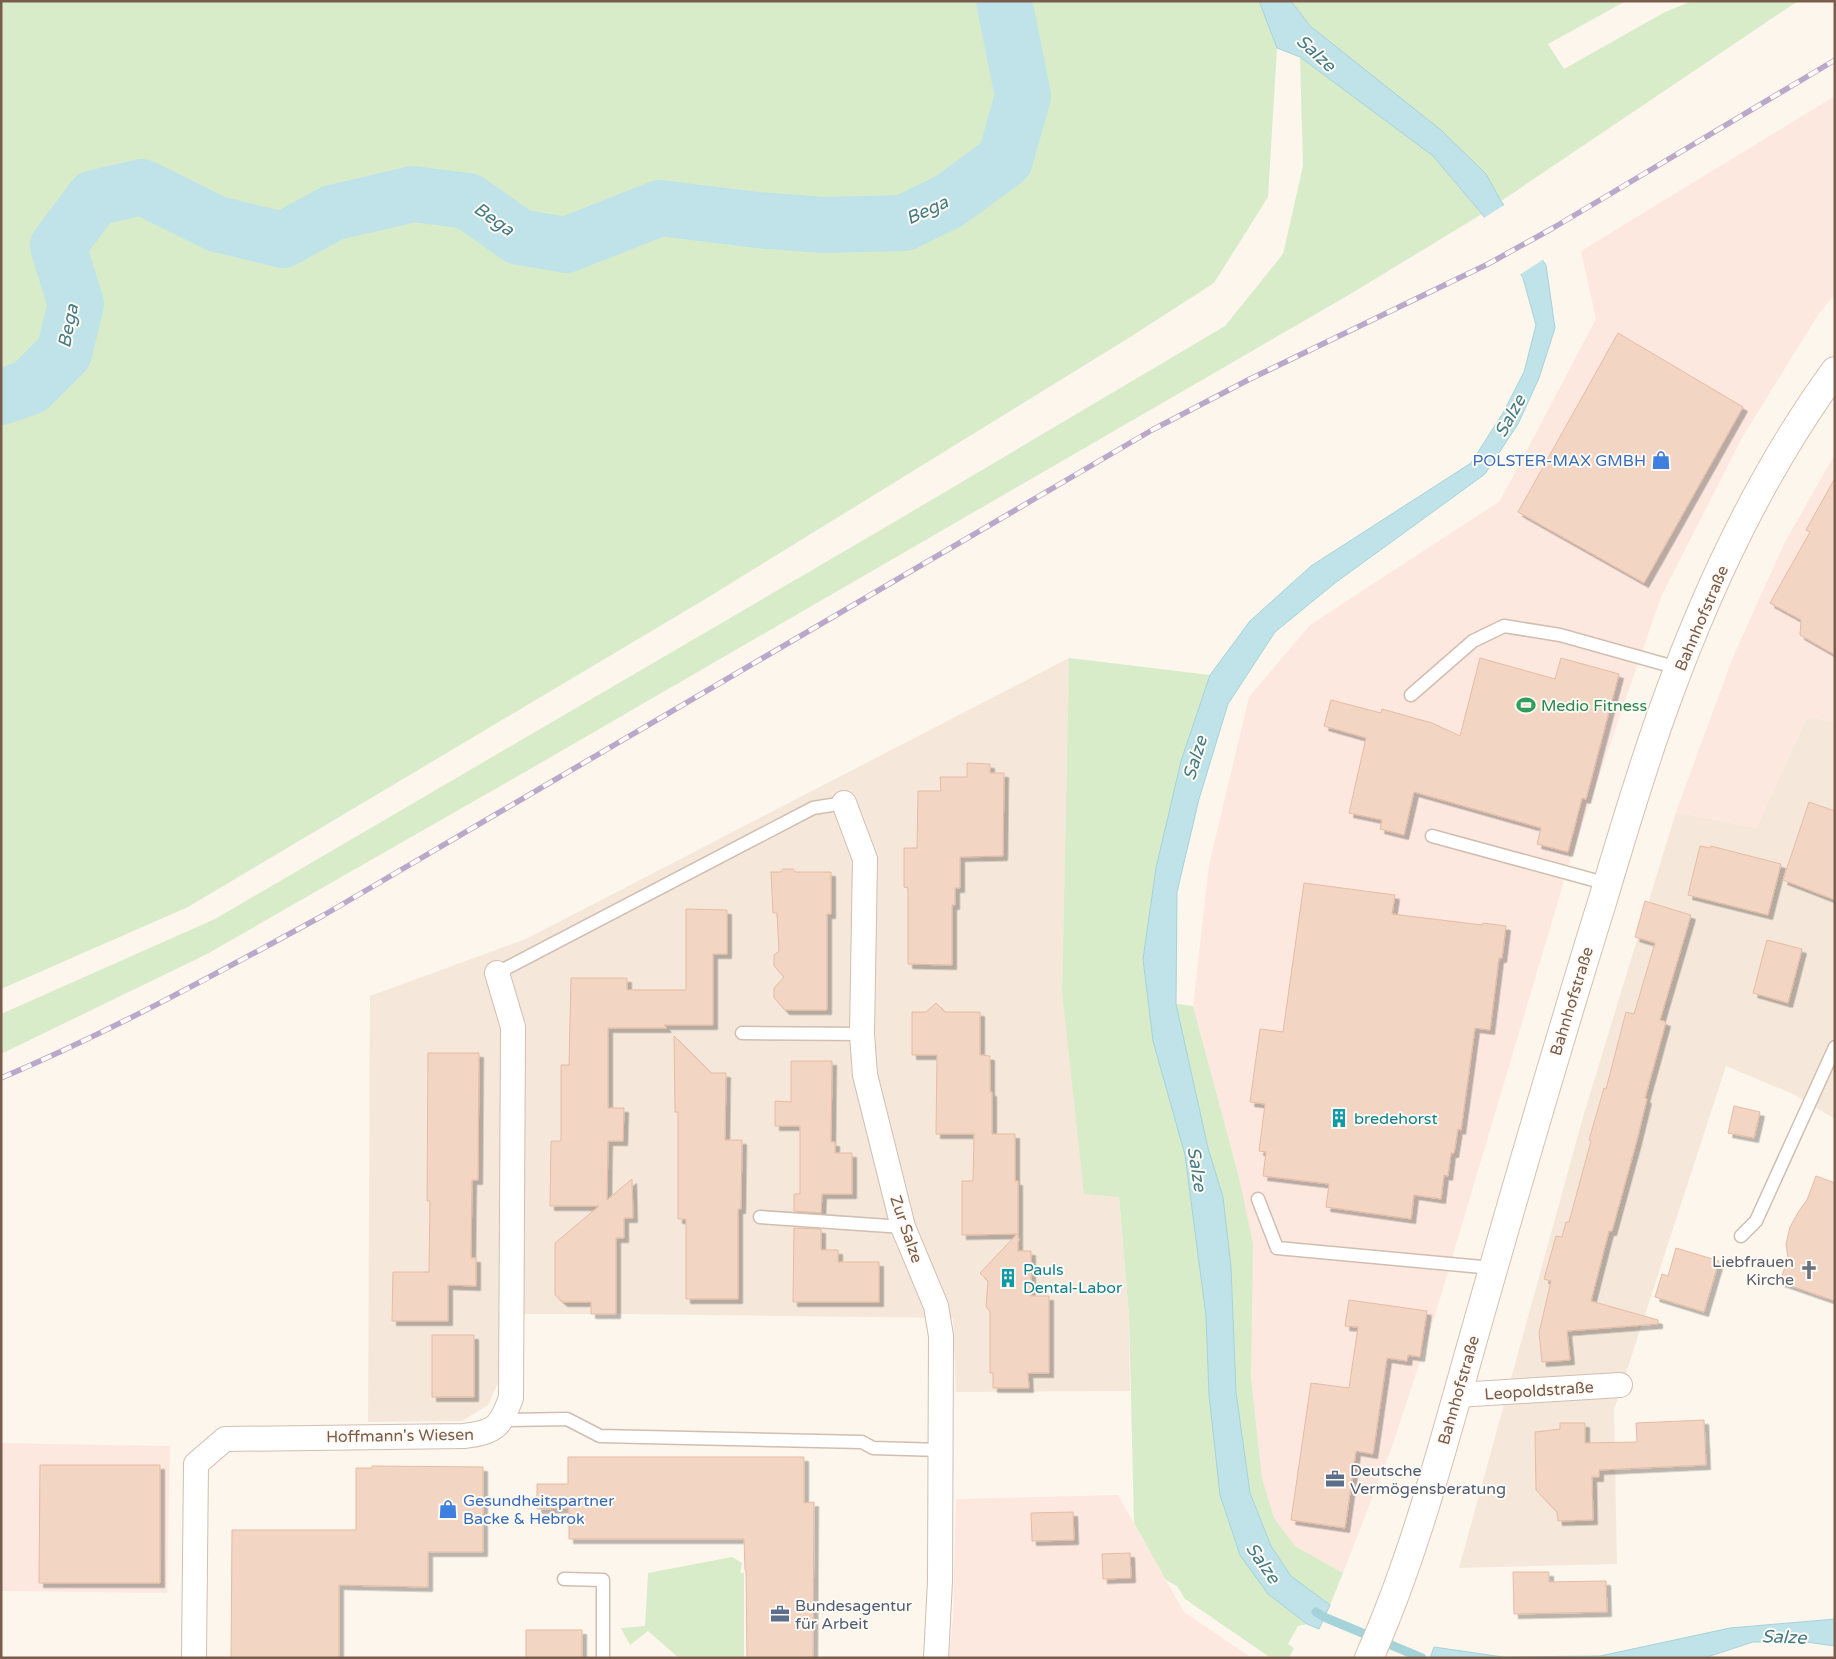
<svg xmlns="http://www.w3.org/2000/svg" width="1836" height="1659" font-family="'Varela Round',sans-serif">
	<style>
		.residential { fill: #f5e8da }
		.commercial { fill: #fde8e0 }
		.green { fill: #d8ecc9 }
		.water { fill: #bfe3e8; stroke: #a5d3da }
		.pier { fill: #fdf6ec }
		.lines { fill: none; stroke-linecap: round; stroke-linejoin: round }
		.stream { stroke: #a5d3da; stroke-width: 9 }
		.river { stroke: #bfe3e8; stroke-width: 56 }
		.building { fill: #f3d5c3; stroke: #e6bba3; filter: url(#shadow) }
		.lane-casing { stroke: #d1beb0; stroke-width: 15 }
		.street-casing { stroke: #d1beb0; stroke-width: 26 }
		.secondary-casing { stroke: #d6c0b0; stroke-width: 30 }
		.lane { stroke: #fff; stroke-width: 12 }
		.street { stroke: #fff; stroke-width: 24 }
		.secondary { stroke: #fff; stroke-width: 28 }
		.rail-casing { stroke: #b9a8c9; stroke-width: 5.5 }
		.rail { stroke: #fffaf3; stroke-width: 4; stroke-dasharray: 11; stroke-linecap: butt }
		.labels { text-anchor: middle; stroke-width: 4; stroke-linejoin: round; paint-order: stroke }
		.shop-label { font-size: 16px; fill: #366cbe; stroke: #fffaf3; text-anchor: end }
		.street-label { font-size: 16px; fill: #7a5c4d; stroke: #fffaf3 }
		.leisure-label { font-size: 16px; fill: #27864d; stroke: #fffaf3; text-anchor: start }
		.culture-label { font-size: 16px; fill: #0d838f; stroke: #fffaf3; text-anchor: start }
		.worship-label { font-size: 16px; fill: #5b616d; stroke: #fffaf3; text-anchor: end }
		.service-label { font-size: 16px; fill: #4e5e75; stroke: #fffaf3; text-anchor: start }
		.water-label { font-size: 18px; font-style: italic; fill: #437c86; stroke: #fffaf3 }
	</style>
	<defs>
		<filter id="shadow"><feDropShadow dx="4.5" dy="4.5" stdDeviation="0" flood-color="#0004"/></filter>
	</defs>
	<rect width="100%" height="100%" fill="#fdf6ec"/>
	<path class="residential" d="M 1069,658 L 1062,991 L 1119,1197 L 1129,1316 L 1130,1391 L 956,1392 L 953,1318 L 623,1314 L 502,1314 L 501,1376 L 488,1405 L 462,1421 L 368,1422 L 370,996 L 526,939 Z
		M 1807,717 L 1835,722 L 1835,1119 L 1795,1095 L 1726,1066 L 1614,1410 L 1617,1564 L 1459,1568 L 1583,1117 L 1676,812 L 1756,828 Z"/>
	<path class="commercial" d="M 1835,96 L 1835,294 L 1818,315 L 1743,436 L 1661,597 L 1572,854 L 1436,1312 L 1392,1447 L 1343,1573 L 1295,1546 L 1274,1518 L 1262,1478 L 1251,1377 L 1239,1177 L 1193,1006 L 1209,865 L 1249,697 L 1310,625 L 1500,501 L 1596,319 L 1581,251 Z
		M 1835,454 L 1835,722 L 1807,717 L 1756,828 L 1676,812 L 1733,657 L 1785,542 Z
		M 1,1443 L 170,1446 L 167,1593 L 1,1591 Z
		M 1118,1495 L 1184,1612 L 1252,1658 L 949,1658 L 953,1614 L 956,1499 Z"/>
	<path class="green" d="M 1,1 L 1259,1 L 1277,48 L 1268,197 L 1214,283 L 1127,339 L 707,598 L 188,907 L 1,989 Z
		M 1291,1 L 1626,1 L 1548,44 L 1564,69 L 1665,12 L 1692,1 L 1798,1 L 1501,201 L 1486,174 L 1310,26 Z
		M 1300,57 L 1433,156 L 1482,214 L 1347,296 L 525,772 L 207,954 L 1,1054 L 1,1014 L 215,919 L 879,531 L 1225,326 L 1283,254 L 1303,166 Z
		M 1069,658 L 1210,675 L 1181,761 L 1156,868 L 1143,959 L 1153,1041 L 1185,1155 L 1206,1316 L 1209,1395 L 1220,1495 L 1268,1594 L 1307,1624 L 1298,1626 L 1288,1644 L 1294,1648 L 1289,1658 L 1271,1658 L 1185,1599 L 1177,1586 L 1166,1580 L 1134,1523 L 1129,1316 L 1119,1197 L 1084,1194 L 1062,991 Z
		M 1176,1004 L 1193,1006 L 1239,1177 L 1253,1244 L 1251,1377 L 1262,1478 L 1274,1518 L 1295,1546 L 1343,1573 L 1330,1605 L 1291,1577 L 1271,1546 L 1250,1493 L 1236,1392 L 1231,1267 L 1223,1197 L 1208,1148 Z
		M 732,1557 L 742,1563 L 740,1573 L 744,1573 L 744,1658 L 679,1658 L 648,1631 L 630,1645 L 621,1628 L 645,1626 L 648,1573 Z"/>
	<path class="water" d="M 1259,1 L 1291,1 L 1310,26 L 1441,130 L 1486,174 L 1501,201 L 1546,265 L 1555,328 L 1539,378 L 1518,424 L 1485,474 L 1335,583 L 1275,632 L 1228,704 L 1199,799 L 1177,892 L 1176,1004 L 1208,1148 L 1223,1197 L 1231,1267 L 1236,1392 L 1250,1493 L 1271,1546 L 1291,1576 L 1330,1605 L 1319,1629 L 1307,1624 L 1268,1594 L 1240,1555 L 1220,1495 L 1209,1395 L 1206,1316 L 1185,1155 L 1153,1041 L 1143,959 L 1156,868 L 1181,761 L 1210,675 L 1250,621 L 1311,566 L 1471,463 L 1503,413 L 1524,372 L 1536,325 L 1523,278 L 1482,214 L 1433,156 L 1300,57 L 1277,48 Z
		M 1835,1619 L 1835,1646 L 1806,1642 L 1753,1642 L 1704,1658 L 1430,1658 L 1434,1647 L 1503,1657 L 1600,1656 L 1730,1628 Z"/>
	<path class="pier" d="M 1506,204 L 1544,259 L 1518,276 L 1482,219 Z"/>
	<g class="lines">
		<path class="stream" d="M 1316,1612 L 1324,1617 L 1422,1658"/>
		<path class="river" d="M 1,397 L 30,387 L 64,353 L 76,304 L 58,246 L 94,198 L 142,187 L 217,224 L 283,240 L 332,213 L 413,194 L 468,201 L 519,237 L 566,245 L 660,208 L 757,220 L 824,225 L 904,223 L 949,201 L 1005,160 L 1023,96 L 1004,1"/>
	</g>
	<path class="building" d="M 1618,333 L 1743,407 L 1644,583 L 1518,512 Z
		M 1835,478 L 1835,655 L 1800,635 L 1801,620 L 1770,603 L 1810,532 L 1806,530 Z
		M 1480,658 L 1555,679 L 1561,658 L 1619,674 L 1586,799 L 1582,798 L 1568,852 L 1537,844 L 1541,828 L 1414,792 L 1404,835 L 1380,829 L 1382,820 L 1349,813 L 1366,738 L 1324,726 L 1331,700 L 1381,713 L 1382,709 L 1432,723 L 1460,736 Z
		M 967,763 L 990,764 L 990,773 L 1004,773 L 1003,856 L 960,857 L 960,888 L 955,888 L 955,905 L 952,905 L 952,965 L 908,964 L 908,888 L 904,887 L 904,848 L 917,848 L 918,791 L 941,791 L 940,777 L 967,777 Z
		M 1809,802 L 1835,811 L 1835,900 L 1783,880 Z
		M 1700,846 L 1710,848 L 1711,846 L 1781,864 L 1768,915 L 1688,895 Z
		M 783,869 L 793,869 L 796,872 L 831,872 L 831,914 L 827,914 L 827,1010 L 785,1010 L 774,998 L 774,988 L 784,977 L 774,966 L 774,955 L 779,951 L 777,913 L 773,913 L 771,872 L 780,872 Z
		M 1304,883 L 1395,895 L 1392,914 L 1482,925 L 1483,923 L 1506,926 L 1502,958 L 1499,958 L 1490,1030 L 1475,1028 L 1461,1130 L 1458,1129 L 1454,1153 L 1451,1153 L 1448,1176 L 1444,1175 L 1441,1199 L 1414,1195 L 1411,1219 L 1326,1207 L 1329,1184 L 1263,1176 L 1266,1152 L 1259,1151 L 1265,1104 L 1250,1102 L 1260,1029 L 1283,1032 Z
		M 1645,901 L 1691,915 L 1660,1020 L 1666,1022 L 1645,1098 L 1647,1099 L 1637,1140 L 1612,1231 L 1609,1231 L 1591,1301 L 1658,1320 L 1658,1324 L 1567,1331 L 1570,1360 L 1542,1362 L 1539,1333 L 1551,1281 L 1544,1279 L 1556,1236 L 1562,1237 L 1566,1222 L 1569,1222 L 1591,1141 L 1589,1140 L 1604,1088 L 1606,1089 L 1626,1012 L 1634,1014 L 1655,943 L 1635,937 Z
		M 686,909 L 727,910 L 727,954 L 713,954 L 713,1025 L 664,1025 L 667,1028 L 608,1028 L 608,1108 L 624,1108 L 623,1141 L 608,1141 L 607,1200 L 632,1179 L 633,1218 L 624,1218 L 624,1238 L 616,1238 L 616,1314 L 591,1314 L 591,1302 L 563,1302 L 555,1295 L 555,1243 L 599,1206 L 550,1206 L 551,1141 L 561,1141 L 561,1065 L 569,1065 L 571,978 L 627,978 L 627,990 L 686,990 Z
		M 1767,940 L 1802,949 L 1788,1003 L 1753,993 Z
		M 936,1003 L 945,1012 L 980,1012 L 980,1055 L 990,1056 L 990,1092 L 992,1092 L 992,1134 L 1015,1134 L 1015,1181 L 1018,1181 L 1018,1251 L 1031,1251 L 1031,1296 L 1049,1296 L 1049,1373 L 1028,1373 L 1029,1388 L 993,1388 L 993,1373 L 990,1373 L 990,1312 L 986,1306 L 988,1281 L 980,1273 L 1017,1234 L 962,1235 L 962,1181 L 973,1181 L 974,1134 L 936,1134 L 937,1055 L 912,1055 L 912,1012 L 926,1012 Z
		M 674,1036 L 711,1073 L 726,1073 L 725,1140 L 742,1140 L 741,1209 L 738,1209 L 738,1299 L 686,1299 L 686,1219 L 678,1219 L 678,1112 L 675,1112 Z
		M 428,1053 L 479,1053 L 478,1180 L 472,1180 L 471,1258 L 476,1258 L 476,1286 L 448,1285 L 448,1321 L 392,1321 L 393,1272 L 429,1272 L 430,1201 L 427,1201 Z
		M 791,1061 L 832,1061 L 831,1142 L 835,1142 L 835,1153 L 852,1153 L 852,1194 L 822,1194 L 821,1213 L 794,1211 L 794,1194 L 800,1194 L 800,1126 L 775,1126 L 775,1101 L 791,1102 Z
		M 1734,1106 L 1760,1112 L 1754,1138 L 1728,1133 Z
		M 1816,1176 L 1835,1183 L 1835,1301 L 1780,1282 L 1788,1258 L 1786,1244 L 1790,1227 L 1799,1211 L 1807,1200 Z
		M 794,1228 L 821,1229 L 821,1250 L 838,1250 L 838,1262 L 879,1262 L 879,1302 L 793,1302 Z
		M 1676,1248 L 1719,1261 L 1704,1312 L 1655,1297 L 1662,1274 L 1668,1276 Z
		M 1349,1300 L 1427,1311 L 1420,1357 L 1408,1355 L 1407,1361 L 1387,1358 L 1373,1454 L 1356,1451 L 1345,1528 L 1291,1520 L 1311,1383 L 1349,1388 L 1358,1327 L 1345,1326 Z
		M 432,1335 L 474,1335 L 474,1397 L 432,1397 Z
		M 1704,1420 L 1706,1465 L 1599,1470 L 1599,1477 L 1592,1477 L 1593,1520 L 1558,1521 L 1557,1512 L 1536,1490 L 1535,1432 L 1560,1429 L 1560,1423 L 1585,1423 L 1585,1443 L 1637,1442 L 1636,1423 Z
		M 568,1457 L 804,1457 L 804,1503 L 814,1502 L 813,1658 L 747,1658 L 746,1570 L 745,1570 L 744,1539 L 569,1539 L 569,1508 L 537,1509 L 537,1484 L 568,1484 Z
		M 40,1465 L 160,1465 L 160,1583 L 39,1583 Z
		M 372,1466 L 483,1467 L 483,1552 L 428,1552 L 428,1587 L 339,1585 L 339,1658 L 231,1658 L 232,1530 L 356,1530 L 356,1468 L 372,1468 Z
		M 1073,1512 L 1074,1540 L 1032,1541 L 1031,1513 Z
		M 1130,1553 L 1131,1578 L 1103,1579 L 1102,1554 Z
		M 1513,1572 L 1549,1572 L 1549,1582 L 1606,1581 L 1607,1612 L 1514,1614 Z
		M 526,1630 L 582,1630 L 582,1658 L 526,1658 Z"/>
	<g class="lines">
		<g class="lane-casing">
			<path id="lane" d="M 1411,695 L 1473,641 L 1504,626 L 1560,635 L 1678,668
				M 1432,836 L 1608,884
				M 497,973 L 813,808 L 844,803
				M 742,1033 L 862,1034
				M 1258,1199 L 1277,1248 L 1493,1268
				M 760,1217 L 903,1227
				M 1741,1236 L 1756,1221 L 1835,1047
				M 502,1420 L 567,1419 L 600,1436 L 862,1442 L 873,1448 L 941,1450
				M 564,1579 L 603,1580 L 603,1658"/>
		</g>
		<g class="street-casing">
			<path id="street" d="M 844,803 L 865,859 L 862,1034 L 865,1075 L 903,1227 L 936,1306 L 941,1336 L 940,1581 L 936,1658
				M 1457,1395 L 1620,1385
				M 194,1658 L 196,1464 L 225,1439 L 464,1436 C 496,1432 500,1427 511,1398 L 513,1027 L 497,973"/>
		</g>
		<g class="secondary-casing">
			<path id="secondary" d="M 1369,1658 C 1414,1557 1442,1449 1472,1343 C 1514,1195 1557,1047 1603,899 C 1623,833 1642,767 1666,702 C 1708,586 1762,471 1835,371"/>
		</g>
		<use href="#lane" class="lane"/>
		<use href="#street" class="street"/>
		<use href="#secondary" class="secondary"/>
		<g class="rail-casing">
			<path id="rail" d="M 1,1078 C 112,1031 218,973 324,915 L 1152,430 L 1250,379 L 1488,264 L 1553,228 L 1835,60"/>
		</g>
		<use href="#rail" class="rail"/>
	</g>
	<defs>
		<g id="shop-bare" transform="scale(1.5)"><path d="M-5-2.5h2.3a2.7 3.5 0 0 1 5.4 0H5L5.5 6h-11ZM-1.5-2.5h3a1.5 2.3 0 0 0-3 0Z" fill="#3f7fe0" stroke="#fffaf3" stroke-width="2.5" paint-order="stroke"/></g>
		<g id="stadium-bare" transform="scale(1.5)"><path d="M0-5a6.5 5 0 1 0 0 10a6.5 5 0 1 0 0-10ZM-3.5-1.8h7v3.6h-7Z" fill="#2e9e5b" stroke="#fffaf3" stroke-width="2.5" paint-order="stroke"/></g>
		<g id="building-bare" transform="scale(1.5)"><path d="M-4-6H4V6H1V3H-1V6H-4ZM-2.5-4.3h1.7v1.8h-1.7ZM.8-4.3h1.7v1.8H.8ZM-2.5-1h1.7V.8h-1.7ZM.8-1h1.7V.8H.8Z" fill="#0f9aa8" stroke="#fffaf3" stroke-width="2.5" paint-order="stroke"/></g>
		<g id="church-bare" transform="scale(1.5)"><path d="M-1.2-6h2.4v3.5h3.3v2.4h-3.3V6h-2.4V-.1h-3.3v-2.4h3.3Z" fill="#6b7280" stroke="#fffaf3" stroke-width="2.5" paint-order="stroke"/></g>
		<g id="office-bare" transform="scale(1.5)"><path d="M-6-3h4V-5.5h4V-3h4V5H-6ZM-1-4.5V-3h2v-1.5ZM-6 0V1H6V0Z" fill="#5c6f8a" stroke="#fffaf3" stroke-width="2.5" paint-order="stroke"/></g>
	</defs>
	<g fill-rule="evenodd">
		<use href="#shop-bare" x="1661" y="460"/>
		<use href="#stadium-bare" x="1526" y="705"/>
		<use href="#building-bare" x="1339" y="1118"/>
		<use href="#church-bare" x="1809" y="1270"/>
		<use href="#building-bare" x="1008" y="1278"/>
		<use href="#office-bare" x="1335" y="1479"/>
		<use href="#shop-bare" x="448" y="1509"/>
		<use href="#office-bare" x="780" y="1614"/>
	</g>
	<g class="labels">
		<g class="shop-label">
			<text x="1646" y="466">POLSTER-MAX GMBH</text>
			<text x="463" y="1506" text-anchor="start">Gesundheitspartner<tspan x="463" dy="18">Backe &amp; Hebrok</tspan></text>
		</g>
		<g class="street-label">
			<text transform="translate(1701 618) rotate(-67)" y="6">Bahnhofstraße</text>
			<text transform="translate(1571 1001) rotate(-73)" y="6">Bahnhofstraße</text>
			<text transform="translate(907 1229) rotate(71)" y="6">Zur Salze</text>
			<text transform="translate(1458 1390) rotate(-74)" y="6">Bahnhofstraße</text>
			<text transform="translate(1539 1390) rotate(-4)" y="6">Leopoldstraße</text>
			<text transform="translate(400 1435) rotate(-1)" y="6">Hoffmann's Wiesen</text>
		</g>
		<g class="leisure-label">
			<text x="1541" y="711">Medio Fitness</text>
		</g>
		<g class="culture-label">
			<text x="1354" y="1124">bredehorst</text>
			<text x="1023" y="1275">Pauls<tspan x="1023" dy="18">Dental-Labor</tspan></text>
		</g>
		<g class="worship-label">
			<text x="1794" y="1267">Liebfrauen<tspan x="1794" dy="18">Kirche</tspan></text>
		</g>
		<g class="service-label">
			<text x="1350" y="1476">Deutsche<tspan x="1350" dy="18">Vermögensberatung</tspan></text>
			<text x="795" y="1611">Bundesagentur<tspan x="795" dy="18">für Arbeit</tspan></text>
		</g>
		<g class="water-label">
			<text transform="translate(1316 53) rotate(42)" y="6">Salze</text>
			<text transform="translate(927 210) rotate(-25)" y="6">Bega</text>
			<text transform="translate(494 219) rotate(35)" y="6">Bega</text>
			<text transform="translate(68 326) rotate(-79)" y="6">Bega</text>
			<text transform="translate(1510 416) rotate(-61)" y="6">Salze</text>
			<text transform="translate(1195 758) rotate(-73)" y="6">Salze</text>
			<text transform="translate(1197 1169) rotate(81)" y="6">Salze</text>
			<text transform="translate(1263 1563) rotate(55)" y="6">Salze</text>
			<text transform="translate(1784 1637) rotate(2)" y="6">Salze</text>
		</g>
	</g>
	<rect width="1836" height="1659" fill="none" stroke="#7a5c4d" stroke-width="5"/>
</svg>
